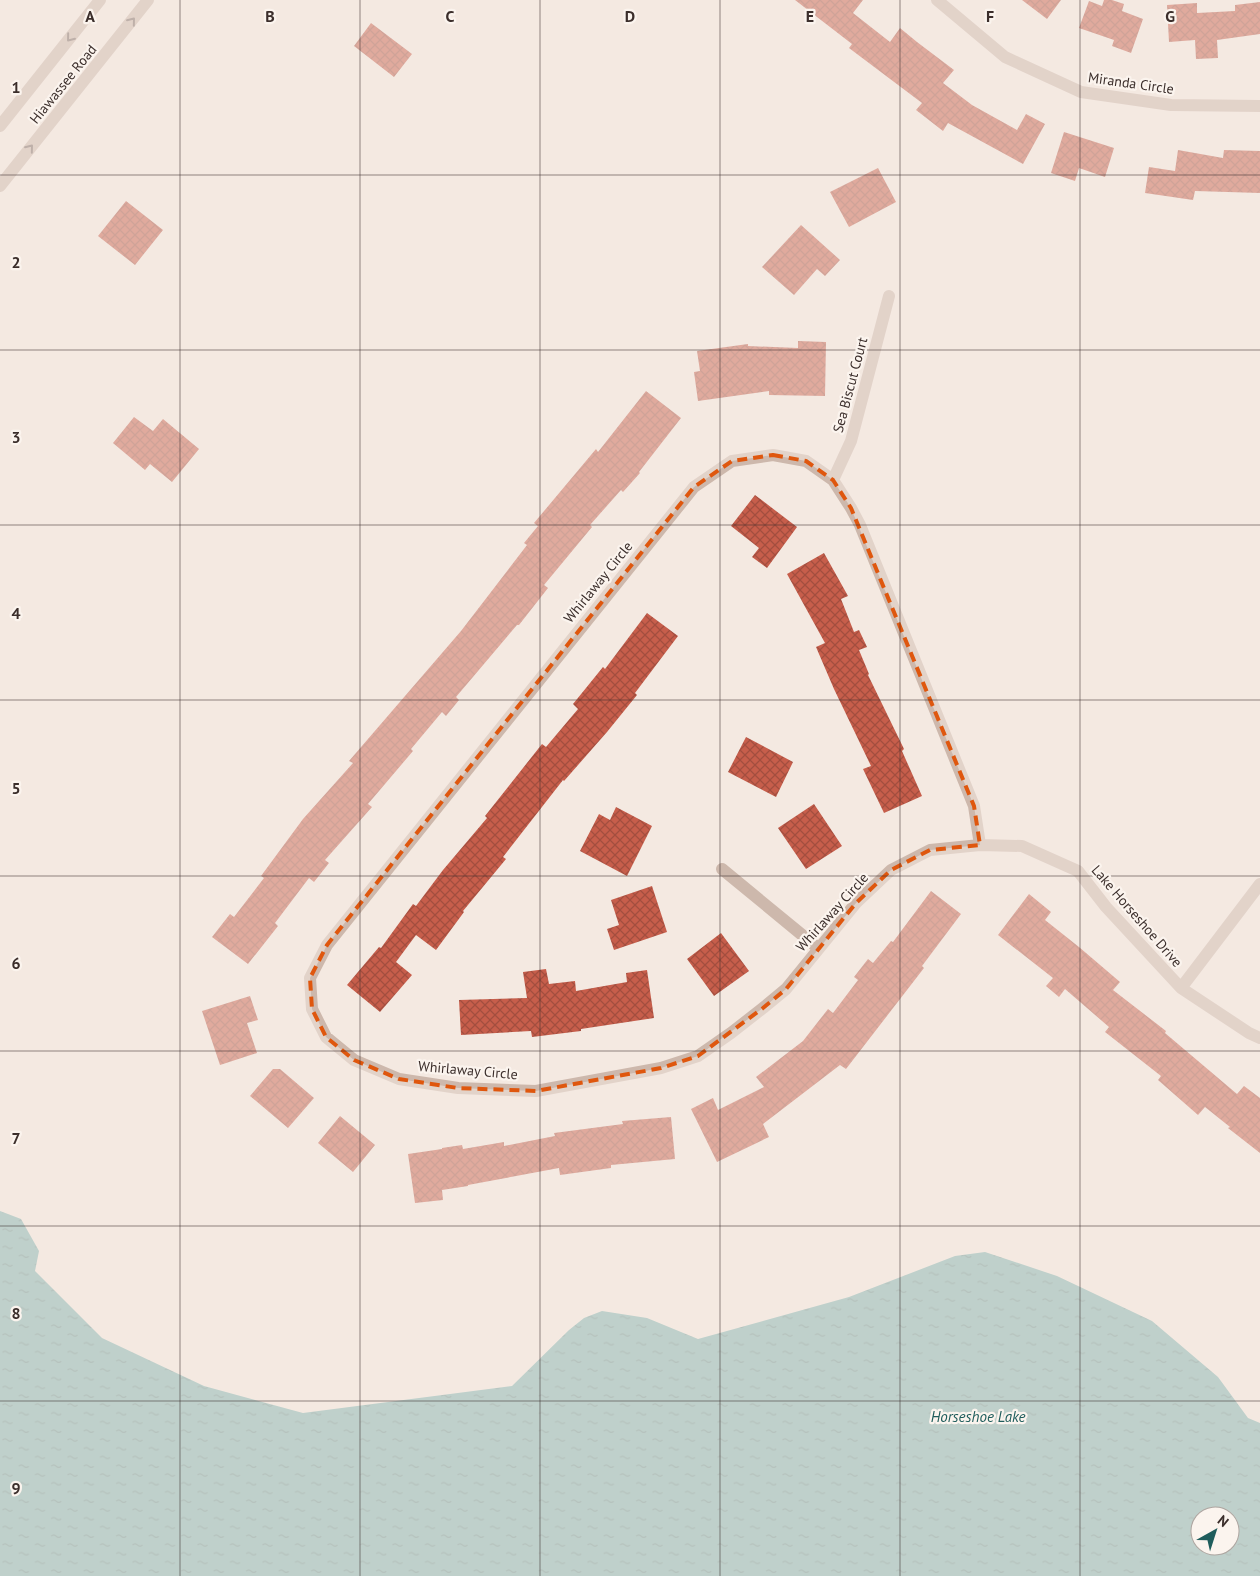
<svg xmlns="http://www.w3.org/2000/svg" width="1260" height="1576" font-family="'PT Sans',sans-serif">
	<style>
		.water { fill: url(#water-ripples); fill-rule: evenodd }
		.building { fill: url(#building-cross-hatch) }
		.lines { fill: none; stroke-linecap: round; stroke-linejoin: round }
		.minor { stroke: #cdb8ac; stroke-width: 12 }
		.oneway { stroke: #7d6c65 }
		.marked { fill: none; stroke: #df570e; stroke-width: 4; stroke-dasharray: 10 6; stroke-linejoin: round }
		.grid { fill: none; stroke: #3b2e2b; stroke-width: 1; stroke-opacity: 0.55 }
		.labels { text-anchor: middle; stroke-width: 4.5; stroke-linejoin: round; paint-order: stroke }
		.street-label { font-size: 14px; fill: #3b2e2b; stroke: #fbf4ee }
		.water-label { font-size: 15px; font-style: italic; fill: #1f5d5c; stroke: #fbf4ee }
		.grid-label { font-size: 16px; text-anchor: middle; font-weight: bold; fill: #3b2e2b; stroke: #fbf4ee; stroke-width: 4.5; stroke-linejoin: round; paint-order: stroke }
	</style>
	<defs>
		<pattern id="water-ripples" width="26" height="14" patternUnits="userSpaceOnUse" patternTransform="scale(1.25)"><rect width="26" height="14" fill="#7fb2af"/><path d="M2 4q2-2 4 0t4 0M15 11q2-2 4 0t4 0" fill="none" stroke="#69918f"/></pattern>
		<pattern id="building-cross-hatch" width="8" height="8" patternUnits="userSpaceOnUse" patternTransform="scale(1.25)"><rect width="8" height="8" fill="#c75e4b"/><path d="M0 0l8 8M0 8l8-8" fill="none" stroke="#a34e3f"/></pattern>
	</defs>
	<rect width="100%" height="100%" fill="#f4e9e1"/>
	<path class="water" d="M 0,1211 L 21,1219 L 39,1251 L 35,1271 L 102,1338 L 204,1386 L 303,1413 L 512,1386 L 569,1330 L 584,1318 L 602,1311 L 647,1318 L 698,1339 L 849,1297 L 955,1256 L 985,1252 L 1057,1276 L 1152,1321 L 1218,1377 L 1248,1418 L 1260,1423 L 1260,1576 L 0,1576 ZM 1200,1516 L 1230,1516 L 1230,1546 L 1200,1546 Z"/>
	<path class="building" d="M 795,0 L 863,0 L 853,13 L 890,42 L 900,28 L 917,42 L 954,70 L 943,83 L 972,105 L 1017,130 L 1026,114 L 1045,124 L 1023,164 L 948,123 L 943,131 L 916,110 L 922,103 L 849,48 L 852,44 Z
		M 1022,0 L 1061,0 L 1047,19 Z
		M 1104,0 L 1112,0 L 1124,4 L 1122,11 L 1143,19 L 1131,53 L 1112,46 L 1114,40 L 1079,28 L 1089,1 L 1102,6 Z
		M 1260,2 L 1260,34 L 1217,40 L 1218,58 L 1196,59 L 1195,40 L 1169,42 L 1167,5 L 1197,3 L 1197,13 L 1235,11 L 1235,5 Z
		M 371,23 L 412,54 L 394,77 L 354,46 Z
		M 1064,132 L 1114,148 L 1105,177 L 1079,168 L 1075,181 L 1051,173 Z
		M 1178,150 L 1223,158 L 1224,150 L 1260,151 L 1260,193 L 1195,191 L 1193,200 L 1145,193 L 1149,167 L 1175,171 Z
		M 878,168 L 896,202 L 849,227 L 830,192 Z
		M 126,201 L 163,230 L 135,265 L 98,236 Z
		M 801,225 L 840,260 L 825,276 L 817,269 L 794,295 L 762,267 Z
		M 798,341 L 826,342 L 825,396 L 769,395 L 769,391 L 698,401 L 694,372 L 700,371 L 697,351 L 748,344 L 748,346 L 798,348 Z
		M 646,391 L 681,418 L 639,472 L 640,473 L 623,492 L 621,490 L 590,525 L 592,527 L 544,585 L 548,588 L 519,625 L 517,625 L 456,697 L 459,700 L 446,716 L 442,712 L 411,749 L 413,751 L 368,804 L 372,807 L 325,860 L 329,863 L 314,882 L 309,878 L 275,923 L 278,926 L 248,964 L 212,937 L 230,914 L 234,917 L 264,878 L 261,876 L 303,819 L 353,763 L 349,761 L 461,631 L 527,545 L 524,543 L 538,526 L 534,523 L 596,449 L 598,452 Z
		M 134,417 L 153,431 L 163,419 L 199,449 L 172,482 L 150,464 L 145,470 L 113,443 Z
		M 755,495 L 797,527 L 767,568 L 752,557 L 759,548 L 731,526 Z
		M 824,553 L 848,596 L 841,599 L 854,632 L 859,630 L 867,647 L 859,650 L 869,674 L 868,675 L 904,749 L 902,751 L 922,796 L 884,813 L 863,769 L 871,766 L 834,689 L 816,647 L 825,643 L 787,574 Z
		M 647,613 L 678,636 L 635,693 L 637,695 L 607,732 L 564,781 L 563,780 L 503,857 L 506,859 L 463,911 L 464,912 L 436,950 L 416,935 L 396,962 L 412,975 L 380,1012 L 347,985 L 379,947 L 381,948 L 413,904 L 416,906 L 443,870 L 487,818 L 485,816 L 542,744 L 546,747 L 578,709 L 573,704 L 603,667 L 605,669 Z
		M 746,737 L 793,762 L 776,797 L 728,772 Z
		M 814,804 L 842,846 L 806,869 L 778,828 Z
		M 616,807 L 652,826 L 627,876 L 580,851 L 599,814 L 610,820 Z
		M 652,886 L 667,932 L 614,950 L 607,929 L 619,925 L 611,900 Z
		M 931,891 L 961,914 L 922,966 L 924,968 L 846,1069 L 840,1065 L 763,1124 L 769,1137 L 717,1162 L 691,1109 L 713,1098 L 718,1110 L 764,1087 L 756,1077 L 803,1041 L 828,1009 L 833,1013 L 858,980 L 854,977 L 868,959 L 873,963 L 891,941 L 893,942 Z
		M 1029,894 L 1051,912 L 1045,920 L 1079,947 L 1120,982 L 1113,990 L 1166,1031 L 1165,1033 L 1237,1094 L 1244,1086 L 1260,1098 L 1260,1153 L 1228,1128 L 1230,1127 L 1205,1107 L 1198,1115 L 1158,1080 L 1161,1076 L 1105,1032 L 1109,1027 L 1065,989 L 1059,997 L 1046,986 L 1053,978 L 998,935 Z
		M 721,933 L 749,971 L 714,996 L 687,959 Z
		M 546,969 L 549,984 L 575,981 L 576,991 L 627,982 L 626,973 L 647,970 L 654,1018 L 581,1029 L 581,1031 L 532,1037 L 531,1031 L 461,1035 L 459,1000 L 527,998 L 523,972 Z
		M 250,996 L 258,1020 L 247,1023 L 257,1053 L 220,1065 L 202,1011 Z
		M 273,1069 L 280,1069 L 314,1098 L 288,1128 L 250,1096 Z
		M 340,1116 L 375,1145 L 353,1172 L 318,1143 Z
		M 671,1117 L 675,1159 L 611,1165 L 611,1168 L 560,1175 L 559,1168 L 468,1185 L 468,1186 L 442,1190 L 443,1200 L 415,1203 L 408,1154 L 442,1149 L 442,1148 L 462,1145 L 463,1149 L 504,1142 L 504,1146 L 555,1136 L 554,1133 L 623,1124 L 622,1121 Z"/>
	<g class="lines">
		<path class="minor" d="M 937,0 L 1005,57 L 1081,92 L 1171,105 L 1260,106
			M 0,126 L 100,0
			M 0,186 L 148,0
			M 833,480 L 851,441 L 889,296
			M 980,845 L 974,806 L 860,525 L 851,508 L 833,480 L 806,461 L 773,455 L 732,461 L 694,487 L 327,945 L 310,978 L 312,1009 L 326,1037 L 354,1060 L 399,1079 L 458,1088 L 536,1091 L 661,1068 L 698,1056 L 731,1033 L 763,1008 L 786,989 L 856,903 L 891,870 L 930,850 L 980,845 L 1022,846 L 1078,871 L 1106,907 L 1181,988 L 1249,1033 L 1260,1038
			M 722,869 L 818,948
			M 1181,988 L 1260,884"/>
	</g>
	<defs><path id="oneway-chevron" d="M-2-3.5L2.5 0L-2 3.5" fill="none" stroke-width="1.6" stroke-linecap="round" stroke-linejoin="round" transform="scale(1.25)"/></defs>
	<g class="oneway">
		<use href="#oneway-chevron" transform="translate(132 21) rotate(-51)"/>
		<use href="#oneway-chevron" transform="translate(70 38) rotate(129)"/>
		<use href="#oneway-chevron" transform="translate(30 148) rotate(-51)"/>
	</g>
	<path d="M0 0H1260V1576H0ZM 773,455 L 806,461 L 833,480 L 851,508 L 974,806 L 980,845 L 930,850 L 891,870 L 856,903 L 786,989 L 763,1008 L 698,1056 L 661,1068 L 536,1091 L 458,1088 L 399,1079 L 354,1060 L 326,1037 L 312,1009 L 310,978 L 327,945 L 694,487 L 732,461 Z" fill="#f4e9e1" fill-opacity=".55" fill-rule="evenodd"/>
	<path class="marked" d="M 773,455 L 806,461 L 833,480 L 851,508 L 974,806 L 980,845 L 930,850 L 891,870 L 856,903 L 786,989 L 763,1008 L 698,1056 L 661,1068 L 536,1091 L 458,1088 L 399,1079 L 354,1060 L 326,1037 L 312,1009 L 310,978 L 327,945 L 694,487 L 732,461 Z"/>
	<path class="grid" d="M 180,0 L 180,1576M 360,0 L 360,1576M 540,0 L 540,1576M 720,0 L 720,1576M 900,0 L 900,1576M 1080,0 L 1080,1576M 0,175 L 1260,175M 0,350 L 1260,350M 0,525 L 1260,525M 0,700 L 1260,700M 0,876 L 1260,876M 0,1051 L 1260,1051M 0,1226 L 1260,1226M 0,1401 L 1260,1401"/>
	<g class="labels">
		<g class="street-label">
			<text transform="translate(1131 83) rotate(8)" y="5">Miranda Circle</text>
			<text transform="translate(63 84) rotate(-51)" y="5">Hiawassee Road</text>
			<text transform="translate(850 385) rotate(-75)" y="5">Sea Biscut Court</text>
			<text transform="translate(598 582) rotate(-51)" y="5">Whirlaway Circle</text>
			<text transform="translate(832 912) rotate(-48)" y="5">Whirlaway Circle</text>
			<text transform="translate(1137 916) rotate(49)" y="5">Lake Horseshoe Drive</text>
			<text transform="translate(468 1070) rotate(5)" y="5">Whirlaway Circle</text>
		</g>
		<g class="water-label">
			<text x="978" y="1422">Horseshoe Lake</text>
		</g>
	</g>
	<g class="grid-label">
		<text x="90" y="22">A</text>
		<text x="270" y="22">B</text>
		<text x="450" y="22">C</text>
		<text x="630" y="22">D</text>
		<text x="810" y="22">E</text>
		<text x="990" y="22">F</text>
		<text x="1170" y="22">G</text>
		<text x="16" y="93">1</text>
		<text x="16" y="268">2</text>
		<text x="16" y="443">3</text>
		<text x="16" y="619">4</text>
		<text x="16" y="794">5</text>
		<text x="16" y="969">6</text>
		<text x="16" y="1144">7</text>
		<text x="16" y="1319">8</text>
		<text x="16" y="1494">9</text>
	</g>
	<g transform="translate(1215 1531) rotate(39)"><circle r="24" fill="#fbf4ee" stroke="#aea5a0"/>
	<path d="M0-4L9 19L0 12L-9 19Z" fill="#1f5d5c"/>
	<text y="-8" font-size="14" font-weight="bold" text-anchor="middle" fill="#3b2e2b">N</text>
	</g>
</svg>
